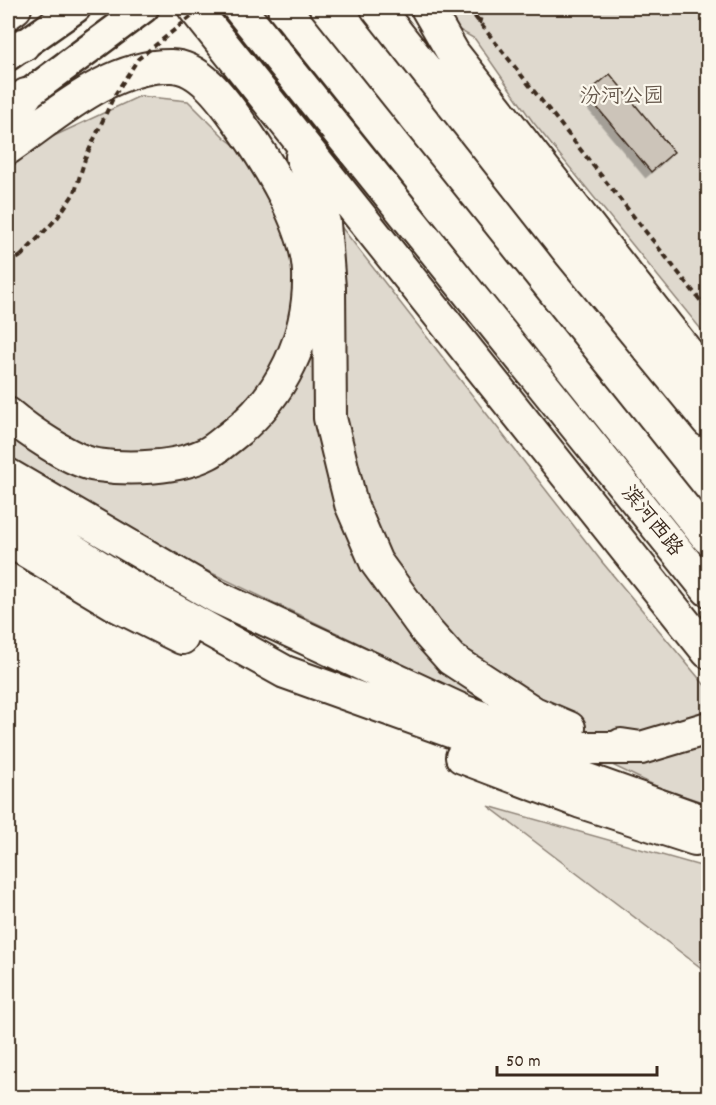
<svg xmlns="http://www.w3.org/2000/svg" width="716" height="1105" font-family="Dekko,'LXGW WenKai TC',sans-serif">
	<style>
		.green { fill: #dfd9ce; stroke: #8d8276; stroke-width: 1.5 }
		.building { fill: #ccc4b9; stroke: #3b2a1e; stroke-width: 1.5; filter: url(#shadow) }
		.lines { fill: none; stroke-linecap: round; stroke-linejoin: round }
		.major-casing { stroke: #3b2a1e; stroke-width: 33 }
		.highway-casing { stroke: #3b2a1e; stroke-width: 36 }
		.path { stroke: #3b2a1e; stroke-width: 4; stroke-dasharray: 6 4.5; stroke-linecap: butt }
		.major { stroke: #fbf7ec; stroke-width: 28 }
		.highway { stroke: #fbf7ec; stroke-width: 32 }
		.path-bridge { stroke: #3b2a1e; stroke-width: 4; stroke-dasharray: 6 4.5; stroke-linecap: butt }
		.labels { text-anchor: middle; stroke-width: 4.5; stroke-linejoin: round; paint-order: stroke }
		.park-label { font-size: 21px; fill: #64564a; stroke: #fbf7ec }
		.street-label { font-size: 21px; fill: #3b2a1e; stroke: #fbf7ec }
	</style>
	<defs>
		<filter id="shadow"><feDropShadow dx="-5.5" dy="5.5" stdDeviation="0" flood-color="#0004"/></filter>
	</defs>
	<rect width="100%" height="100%" fill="#fbf7ec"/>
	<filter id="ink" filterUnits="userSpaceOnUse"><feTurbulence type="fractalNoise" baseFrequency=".0167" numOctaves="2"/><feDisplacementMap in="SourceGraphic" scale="12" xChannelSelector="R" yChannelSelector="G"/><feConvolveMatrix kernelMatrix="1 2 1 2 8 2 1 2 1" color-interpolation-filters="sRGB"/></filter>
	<g filter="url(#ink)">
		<path class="green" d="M 422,8 L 708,8 L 708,338 L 533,122 L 475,39 Z
			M 140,96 L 188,101 L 225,138 L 339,224 L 602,562 L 708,689 L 708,804 L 658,787 L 114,526 L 8,530 L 8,169 L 39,143 Z
			M 488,806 L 708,868 L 708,973 Z"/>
		<path class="building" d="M 610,74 L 674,152 L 651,172 L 586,94 Z"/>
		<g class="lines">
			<g class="major-casing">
				<path id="major" d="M 8,56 L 76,8
					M 8,109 L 144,8"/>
			</g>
			<g class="highway-casing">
				<path id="highway" d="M 194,8 L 708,652
					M 239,8 L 708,590
					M 284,8 L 708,538
					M 377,8 L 571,254 L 708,421
					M 427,8 L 453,53 L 708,379
					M 8,13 L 15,8
					M 8,51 L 23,45
					M 8,121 L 26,95
					M 8,148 C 55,116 110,65 171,66 C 201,66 226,104 241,125 C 268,163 307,225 309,272 C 311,336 282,398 230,437 C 223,442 216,449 208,453 C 179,468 129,470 97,465 C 72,462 27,430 8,414
					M 302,156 L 324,223 L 329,288
					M 329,287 L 330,418 L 351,504 L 376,562 L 427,632 L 451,659 L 534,713 L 569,728
					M 8,475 L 217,597 L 465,712 L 572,748 L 641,748
					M 8,509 L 125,583 L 285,672 L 708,823
					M 8,540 L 120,607 L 182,638
					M 621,745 L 641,748 L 708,728
					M 462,757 L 581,802 L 695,839"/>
			</g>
			<path class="path" d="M 468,8 L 708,310
				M 699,8 L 708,18
				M 479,24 L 483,8
				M 8,264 L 21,256"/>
			<use href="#major" class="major"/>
			<use href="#highway" class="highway"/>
			<path class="path-bridge" d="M 21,256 L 58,217 L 75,192 L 85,159 L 114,96 L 138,59 L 202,8"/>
		</g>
	</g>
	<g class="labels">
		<g class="park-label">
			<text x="622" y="102">汾河公园</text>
		</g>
		<g class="street-label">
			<text transform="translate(653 520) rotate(51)" y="7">滨河西路</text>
		</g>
	</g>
	<rect width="716" height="1105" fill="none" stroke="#fbf7ec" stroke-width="30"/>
	<rect x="15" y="15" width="686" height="1075" fill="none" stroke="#3b2a1e" stroke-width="2" filter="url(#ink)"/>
	<path d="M497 1066v9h160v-9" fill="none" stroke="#3b2a1e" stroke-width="3"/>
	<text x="506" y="1066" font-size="18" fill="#3b2a1e" stroke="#fbf7ec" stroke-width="4.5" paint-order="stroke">50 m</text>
</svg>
